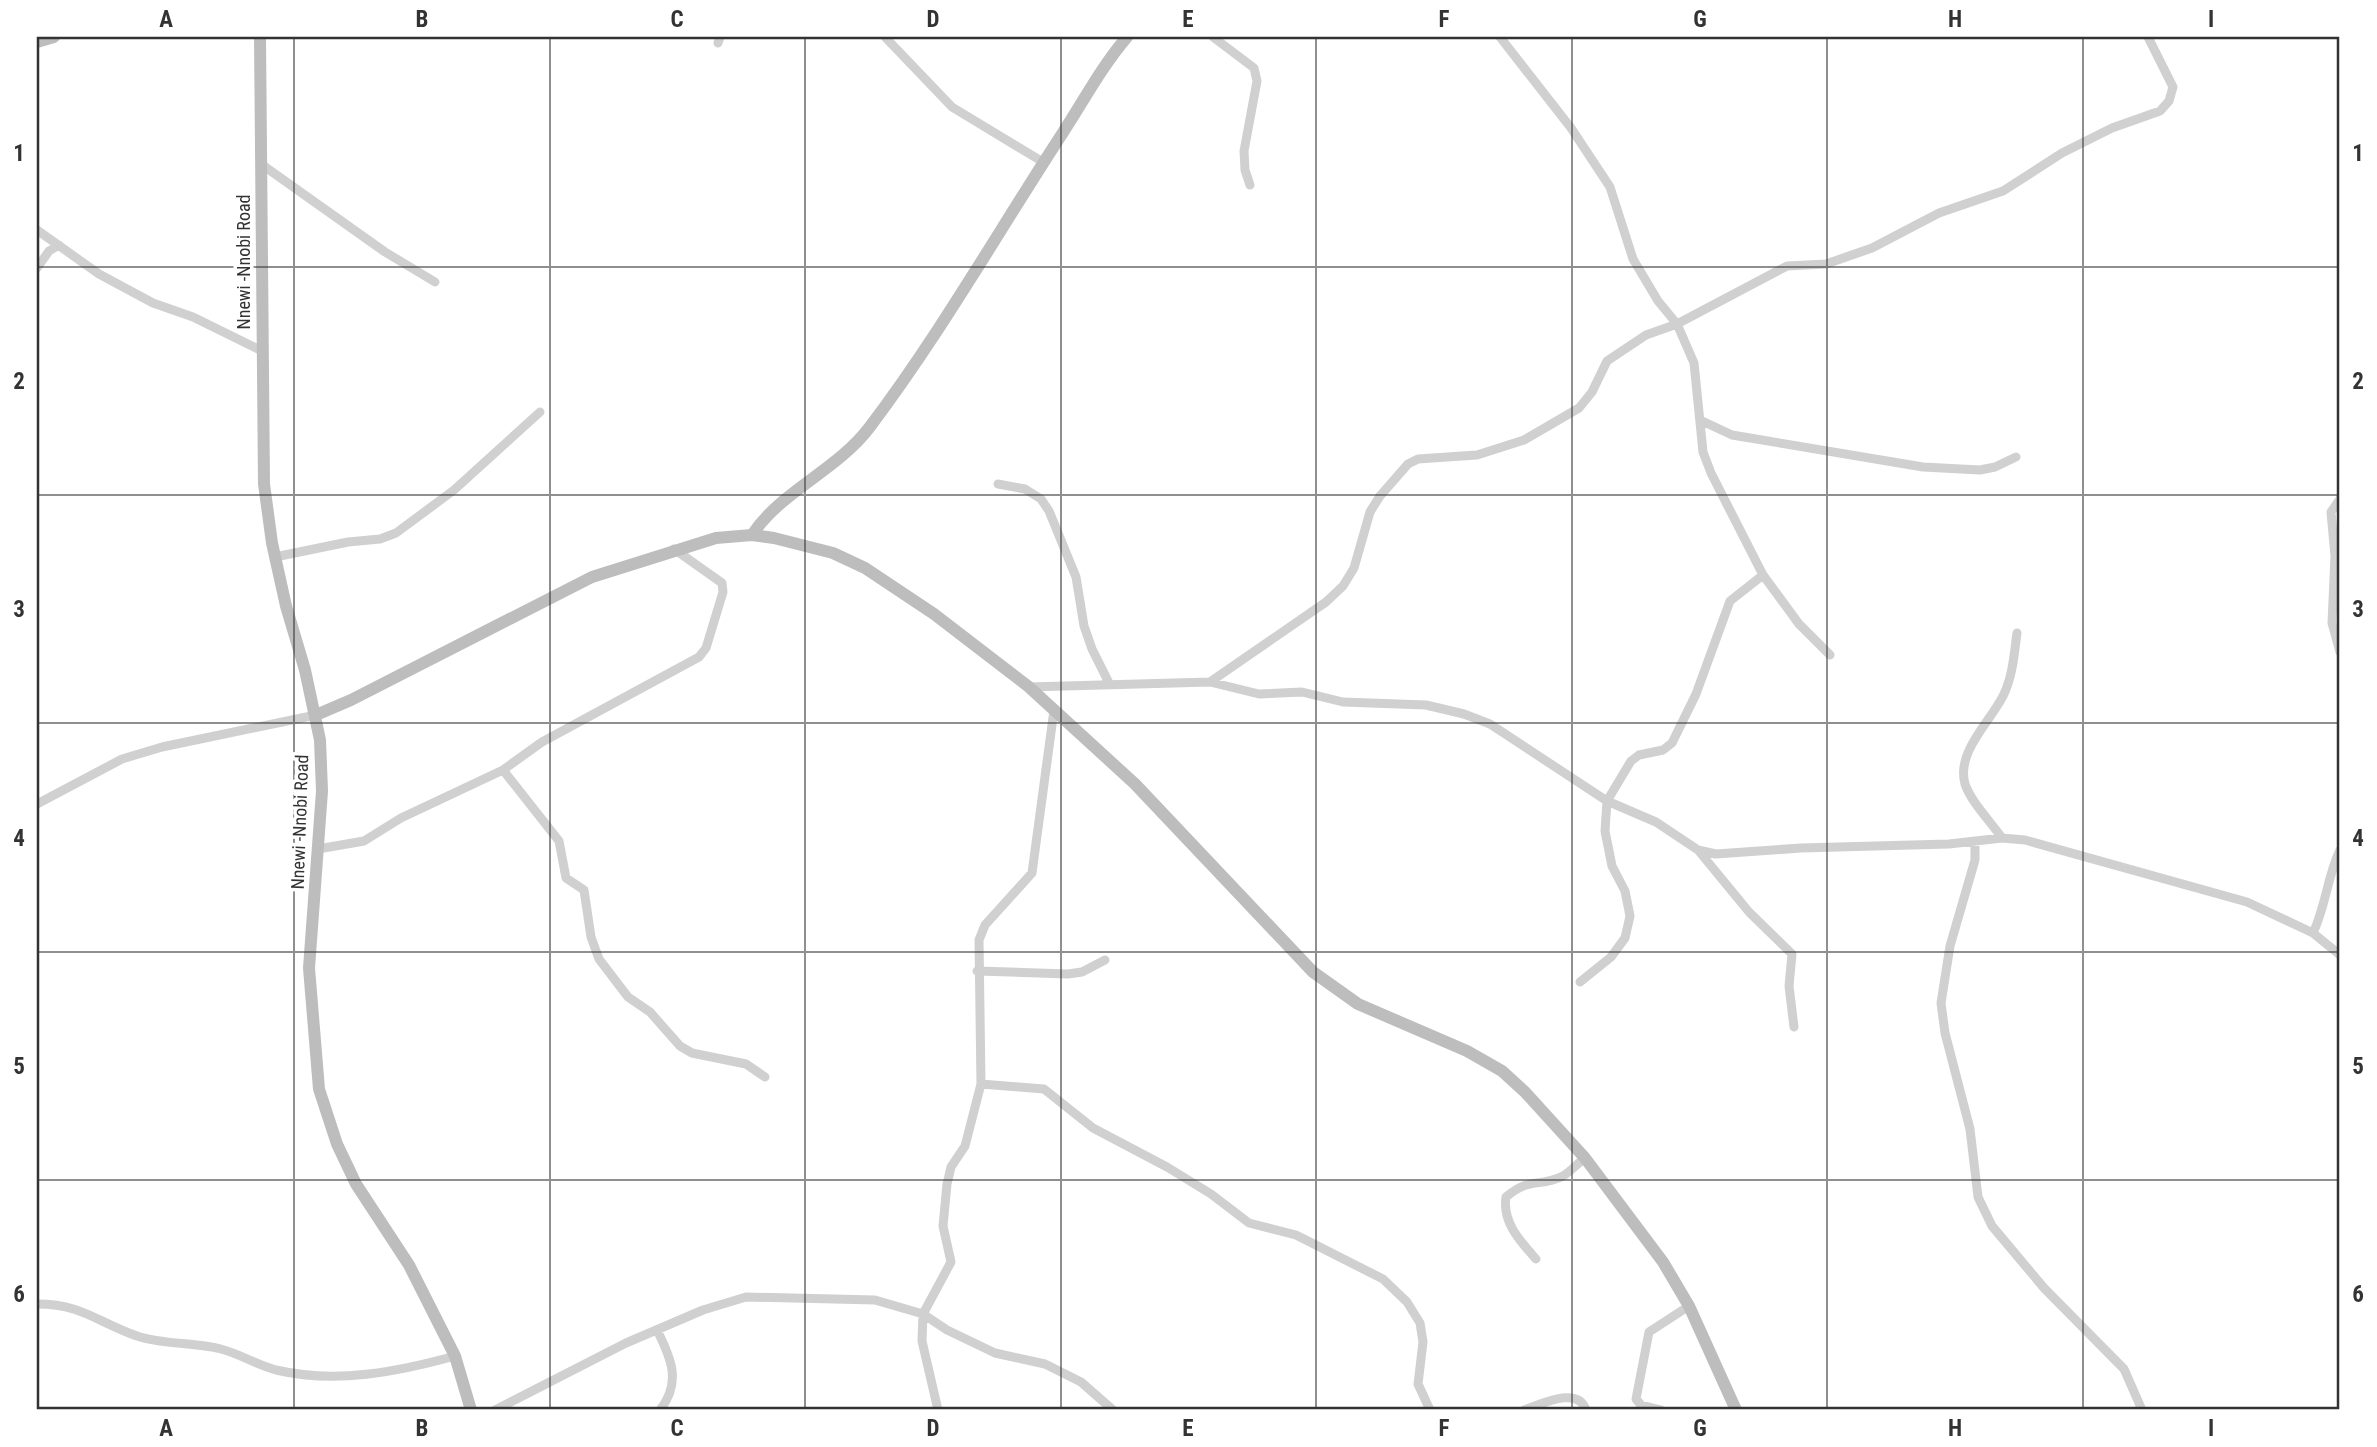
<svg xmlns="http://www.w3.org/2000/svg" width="2377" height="1447" font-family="'Roboto Condensed',sans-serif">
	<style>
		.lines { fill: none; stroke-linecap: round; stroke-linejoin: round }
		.street { stroke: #d0d0d0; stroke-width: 9 }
		.secondary { stroke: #bdbdbd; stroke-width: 12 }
		.grid { fill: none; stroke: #333; stroke-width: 2; stroke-opacity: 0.55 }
		.labels { text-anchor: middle; stroke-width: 7; stroke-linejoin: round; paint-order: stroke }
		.street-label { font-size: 18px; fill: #333; stroke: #fff }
		.neatline { fill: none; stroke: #333; stroke-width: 2.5 }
		.grid-label { font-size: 23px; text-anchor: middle; font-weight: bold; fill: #333 }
	</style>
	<rect width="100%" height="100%" fill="#fff"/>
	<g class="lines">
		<path class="street" d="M 885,37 L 952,107 L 1043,162
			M 1213,37 L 1254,68 L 1257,81 L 1244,151 L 1245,170 L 1250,185
			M 1500,37 L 1571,128 L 1610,187 L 1633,259 L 1658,301 L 1677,324 L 1694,363 L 1703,452 L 1711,473 L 1763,575 L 1799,624 L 1830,655
			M 718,43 L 720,37
			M 261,164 L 385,252 L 435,282
			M 37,230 L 99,274 L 153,303 L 193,317 L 262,351
			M 37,268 L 49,251 L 59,245
			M 1700,420 L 1732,435 L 1923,467 L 1980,470 L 1995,467 L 2016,457
			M 998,484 L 1025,489 L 1041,499 L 1049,511 L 1076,577 L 1084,626 L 1092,649 L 1109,683
			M 2340,499 L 2331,512 L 2335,556 L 2332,623 L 2340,652
			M 275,557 L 348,542 L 380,539 L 396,533 L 454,490 L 540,412
			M 1210,682 L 1326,602 L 1343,586 L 1354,568 L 1370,512 L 1380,496 L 1408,464 L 1418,459 L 1477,455 L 1524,440 L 1579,408 L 1592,392 L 1607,361 L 1646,335 L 1677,324 L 1787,266 L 1826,264 L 1872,248 L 1939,213 L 2003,191 L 2062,153 L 2112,128 L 2160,111 L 2169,101 L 2173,87 L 2148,37
			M 1029,687 L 1210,682 L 1259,694 L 1302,692 L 1343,702 L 1426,705 L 1464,714 L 1490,724 L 1607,801 L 1656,822 L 1698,850 L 1716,854 L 1801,848 L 1949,844 L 2002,838 L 2025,840 L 2247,902 L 2313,933 L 2340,955
			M 503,770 L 559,841 L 566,878 L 584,890 L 591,937 L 599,959 L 628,997 L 650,1012 L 680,1046 L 692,1053 L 746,1064 L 765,1077
			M 37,804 L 122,759 L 162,747 L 316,715
			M 2002,838 C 1991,822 1971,802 1965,784 C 1956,752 1990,722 2003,696 C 2013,676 2014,654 2017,633
			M 1975,842 L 1975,860 L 1950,946 L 1941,1003 L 1945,1033 L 1970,1129 L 1978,1197 L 1992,1226 L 2044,1288 L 2124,1369 L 2142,1410
			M 318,849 L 364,841 L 401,818 L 503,770 L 542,742 L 699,657 L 706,648 L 723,592 L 722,583 L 674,549
			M 1698,850 L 1749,912 L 1792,954 L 1789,986 L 1794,1027
			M 2313,933 C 2326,906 2327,877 2340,850
			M 977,971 L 1068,974 L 1082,972 L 1105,960
			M 1580,982 L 1611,957 L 1625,938 L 1630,916 L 1625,891 L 1612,866 L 1605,831 L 1607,801 L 1631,761 L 1639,755 L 1663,750 L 1672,743 L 1696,694 L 1730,601 L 1763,575
			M 981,1084 L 1044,1089 L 1093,1128 L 1167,1167 L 1211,1194 L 1249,1223 L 1296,1235 L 1383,1279 L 1407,1302 L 1420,1323 L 1423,1342 L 1418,1384 L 1430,1410
			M 1536,1259 C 1520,1241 1502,1222 1506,1197 C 1531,1176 1539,1188 1563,1176 C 1571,1171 1578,1163 1585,1158
			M 37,1304 C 82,1304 97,1322 137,1336 C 164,1345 193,1342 221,1349 C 240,1354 257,1365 276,1370 C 336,1384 397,1372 455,1356
			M 657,1330 C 671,1358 682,1382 660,1410
			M 495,1410 L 626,1343 L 703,1310 L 746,1297 L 875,1300 L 923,1314 L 947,1330 L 995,1353 L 1045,1364 L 1081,1382 L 1113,1410
			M 938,1410 L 922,1341 L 923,1314 L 951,1262 L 943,1226 L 947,1184 L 951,1167 L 965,1146 L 981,1084 L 979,940 L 985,925 L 1032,873 L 1054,710
			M 1524,1410 C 1540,1405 1578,1385 1586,1410
			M 1661,1410 L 1641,1405 L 1636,1399 L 1649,1332 L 1689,1306"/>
		<path class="secondary" d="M 260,37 L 264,484 L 272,543 L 286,606 L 305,670 L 320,740 L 322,791 L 309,968 L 319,1089 L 337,1144 L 356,1184 L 409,1265 L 455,1356 L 471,1410
			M 37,42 L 54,37
			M 752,535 C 781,491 836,471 869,428 C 940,334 998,232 1062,134 C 1083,102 1102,66 1127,37
			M 316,715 L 351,700 L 592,577 L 716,538 L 752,535 L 774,538 L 833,553 L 865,568 L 934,614 L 1029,687 L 1135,784 L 1313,972 L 1358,1004 L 1467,1051 L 1502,1071 L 1525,1092 L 1585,1158 L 1663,1262 L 1689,1306 L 1736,1410"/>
	</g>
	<path class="grid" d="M 294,37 L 294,1410M 550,37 L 550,1410M 805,37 L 805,1410M 1061,37 L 1061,1410M 1316,37 L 1316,1410M 1572,37 L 1572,1410M 1827,37 L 1827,1410M 2083,37 L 2083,1410M 37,267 L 2340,267M 37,495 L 2340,495M 37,723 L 2340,723M 37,952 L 2340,952M 37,1180 L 2340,1180"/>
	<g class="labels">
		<g class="street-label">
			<text transform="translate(244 262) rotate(-90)" y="6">Nnewi -Nnobi Road</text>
			<text transform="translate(300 822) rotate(-88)" y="6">Nnewi -Nnobi Road</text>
		</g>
	</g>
	<rect width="2377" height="1447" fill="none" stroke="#ffffff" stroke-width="77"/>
	<rect x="38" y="38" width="2300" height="1370" class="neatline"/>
	<g class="grid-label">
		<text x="166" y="27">A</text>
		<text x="422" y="27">B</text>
		<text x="677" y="27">C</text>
		<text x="933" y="27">D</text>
		<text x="1188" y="27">E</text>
		<text x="1444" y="27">F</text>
		<text x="1700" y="27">G</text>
		<text x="1955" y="27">H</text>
		<text x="2211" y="27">I</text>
		<text x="19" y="161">1</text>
		<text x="2358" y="161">1</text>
		<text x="19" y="389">2</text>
		<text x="2358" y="389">2</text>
		<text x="19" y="617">3</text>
		<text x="2358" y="617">3</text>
		<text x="19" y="846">4</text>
		<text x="2358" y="846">4</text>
		<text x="19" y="1074">5</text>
		<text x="2358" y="1074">5</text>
		<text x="19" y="1302">6</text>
		<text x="2358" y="1302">6</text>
		<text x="166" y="1436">A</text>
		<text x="422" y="1436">B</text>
		<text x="677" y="1436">C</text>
		<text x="933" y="1436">D</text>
		<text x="1188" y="1436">E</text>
		<text x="1444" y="1436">F</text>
		<text x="1700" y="1436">G</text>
		<text x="1955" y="1436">H</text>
		<text x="2211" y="1436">I</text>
	</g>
</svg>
